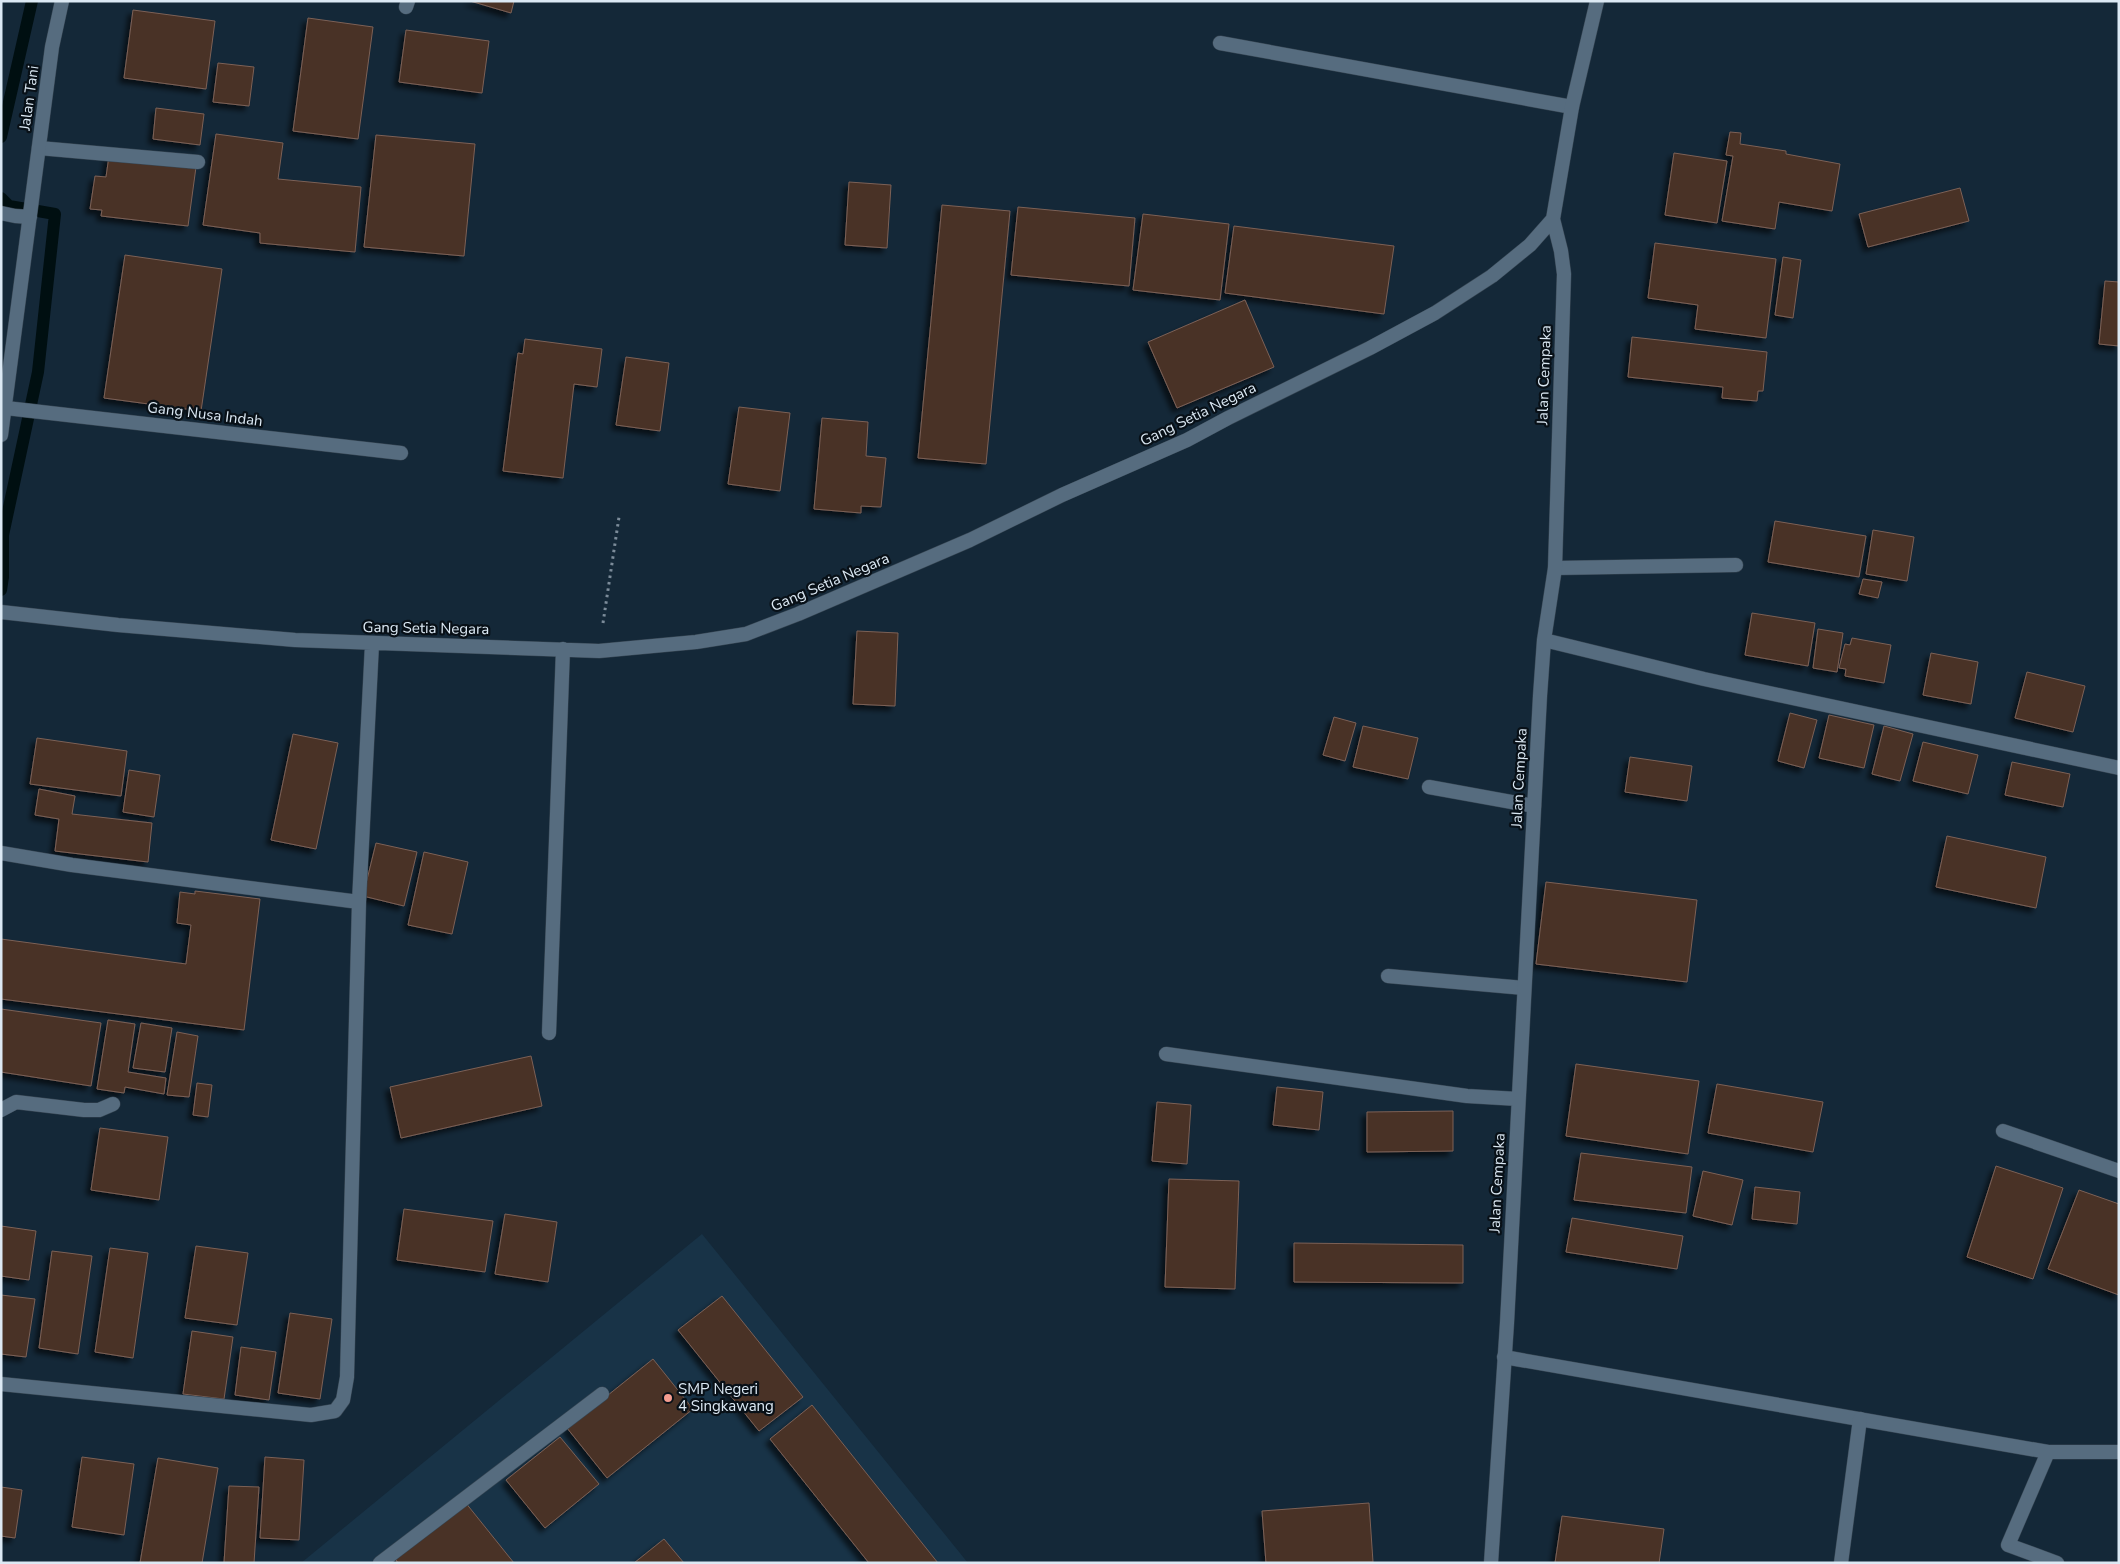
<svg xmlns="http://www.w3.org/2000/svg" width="2120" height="1564" font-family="'Nunito Sans',sans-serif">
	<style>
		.built { fill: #183347 }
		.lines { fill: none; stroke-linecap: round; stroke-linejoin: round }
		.stream { stroke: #000f11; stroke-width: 12 }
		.building { fill: #483025; stroke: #7c6156; filter: url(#shadow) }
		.service-casing { stroke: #364552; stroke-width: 15 }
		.minor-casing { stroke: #364552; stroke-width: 15 }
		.path { stroke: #7c8c9a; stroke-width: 3; stroke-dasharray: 2.5 4; stroke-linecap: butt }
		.service { stroke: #566c7f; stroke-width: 14 }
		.minor { stroke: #566c7f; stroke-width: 14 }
		.poi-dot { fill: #f59d90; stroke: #081017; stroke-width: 2 }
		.labels { text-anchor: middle; stroke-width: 4.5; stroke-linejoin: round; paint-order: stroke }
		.street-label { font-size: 15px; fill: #dce9f4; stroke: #081017 }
		.poi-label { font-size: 15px; fill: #dce9f4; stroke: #081017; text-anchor: start }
	</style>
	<defs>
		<filter id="shadow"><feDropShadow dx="-4.5" dy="4.5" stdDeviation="2.5" flood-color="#0009"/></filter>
	</defs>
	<rect width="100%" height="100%" fill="#142838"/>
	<path class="built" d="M 702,1234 L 968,1563 L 301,1563 Z"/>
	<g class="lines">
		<path class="stream" d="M 1,137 L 32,1
			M 1,198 L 9,206 L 55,214 L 38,372 L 3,535 L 3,577 L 1,590"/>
	</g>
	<path class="building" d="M 470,1 L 514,1 L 511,13 Z
		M 133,10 L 215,21 L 206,89 L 124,78 Z
		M 308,18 L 373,27 L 358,139 L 293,131 Z
		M 406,30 L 489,41 L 482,93 L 399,82 Z
		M 218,63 L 254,67 L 249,106 L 213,102 Z
		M 156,108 L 204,114 L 200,145 L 153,139 Z
		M 1730,132 L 1741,133 L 1740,144 L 1786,151 L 1786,154 L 1840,164 L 1832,211 L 1779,202 L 1775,229 L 1722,221 L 1733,156 L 1726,155 Z
		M 216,134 L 283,143 L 278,179 L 361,187 L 355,252 L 260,243 L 260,233 L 203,225 Z
		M 376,135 L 475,144 L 464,256 L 364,247 Z
		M 1674,153 L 1727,161 L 1717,223 L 1665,215 Z
		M 109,156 L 196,167 L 188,226 L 101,216 L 102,210 L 90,209 L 95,176 L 106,177 Z
		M 849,182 L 891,185 L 887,248 L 845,245 Z
		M 1960,188 L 1969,221 L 1868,247 L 1859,214 Z
		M 942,205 L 1010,211 L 986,464 L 918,458 Z
		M 1018,207 L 1135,218 L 1129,286 L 1011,275 Z
		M 1143,214 L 1229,224 L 1220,300 L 1133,290 Z
		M 1234,226 L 1394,246 L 1384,314 L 1225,293 Z
		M 1655,243 L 1776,259 L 1766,338 L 1695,329 L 1698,305 L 1648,298 Z
		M 125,255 L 222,269 L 201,411 L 104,398 Z
		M 1783,257 L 1801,260 L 1793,318 L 1775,315 Z
		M 2105,281 L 2119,282 L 2119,346 L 2099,344 Z
		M 1245,300 L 1274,367 L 1177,408 L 1148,342 Z
		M 1632,337 L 1767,352 L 1763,391 L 1758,391 L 1757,401 L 1722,398 L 1723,387 L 1628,377 Z
		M 525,339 L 602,349 L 597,387 L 574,384 L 563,478 L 503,471 L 518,353 L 523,354 Z
		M 626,357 L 669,363 L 660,431 L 616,425 Z
		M 739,407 L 790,413 L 780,491 L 728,484 Z
		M 822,418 L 868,422 L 866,456 L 886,458 L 881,507 L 861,506 L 861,513 L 814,509 Z
		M 1775,521 L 1866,536 L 1859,577 L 1768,562 Z
		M 1873,530 L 1914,537 L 1907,581 L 1866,574 Z
		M 1863,579 L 1882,582 L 1878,598 L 1859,594 Z
		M 1752,613 L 1815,623 L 1808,666 L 1745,655 Z
		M 1818,629 L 1843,633 L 1837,672 L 1813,668 Z
		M 857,631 L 898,633 L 895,706 L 853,704 Z
		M 1852,638 L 1891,645 L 1884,683 L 1845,676 L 1846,669 L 1839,668 L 1845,644 L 1850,645 Z
		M 1931,653 L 1978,662 L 1971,704 L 1923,695 Z
		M 2027,672 L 2085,686 L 2073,732 L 2015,718 Z
		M 1790,713 L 1817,720 L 1804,768 L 1778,761 Z
		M 1829,715 L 1874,725 L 1864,768 L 1819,758 Z
		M 1334,717 L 1356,723 L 1345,761 L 1323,755 Z
		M 1363,726 L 1418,738 L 1408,779 L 1353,767 Z
		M 1884,726 L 1913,734 L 1900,781 L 1872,774 Z
		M 293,734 L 338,743 L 316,849 L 271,840 Z
		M 37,738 L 127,751 L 121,796 L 30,784 Z
		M 1923,742 L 1978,755 L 1968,794 L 1913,781 Z
		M 1630,757 L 1692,766 L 1687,801 L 1625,792 Z
		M 2012,762 L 2070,774 L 2063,807 L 2005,795 Z
		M 129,770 L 160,775 L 154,817 L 123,812 Z
		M 39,789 L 75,796 L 72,814 L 152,823 L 148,862 L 55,851 L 59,819 L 35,815 Z
		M 1947,836 L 2046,857 L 2036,908 L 1936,887 Z
		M 376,843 L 417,852 L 404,906 L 363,896 Z
		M 424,852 L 468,862 L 452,934 L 408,925 Z
		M 1546,882 L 1697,900 L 1687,982 L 1536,964 Z
		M 195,891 L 260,899 L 244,1030 L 1,999 L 1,939 L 186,964 L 191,925 L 177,923 L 180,892 L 195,894 Z
		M 1,1009 L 101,1023 L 91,1086 L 1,1072 Z
		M 108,1020 L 135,1024 L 128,1072 L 166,1078 L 164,1094 L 125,1087 L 124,1093 L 97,1089 Z
		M 141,1023 L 172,1028 L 165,1072 L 133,1068 Z
		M 177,1032 L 198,1036 L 189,1097 L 167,1095 Z
		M 531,1056 L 542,1106 L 401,1138 L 390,1087 Z
		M 1576,1064 L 1699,1081 L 1688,1154 L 1566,1136 Z
		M 197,1083 L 212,1085 L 208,1117 L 193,1115 Z
		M 1717,1084 L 1823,1102 L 1813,1152 L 1708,1133 Z
		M 1277,1087 L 1323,1092 L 1319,1130 L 1273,1125 Z
		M 1157,1102 L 1191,1105 L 1187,1164 L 1152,1161 Z
		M 1453,1111 L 1453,1151 L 1367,1152 L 1367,1112 Z
		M 100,1128 L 168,1137 L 159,1200 L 91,1190 Z
		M 1581,1153 L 1692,1167 L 1686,1213 L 1574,1200 Z
		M 1996,1166 L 2063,1188 L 2033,1279 L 1967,1257 Z
		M 1703,1171 L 1743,1180 L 1732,1225 L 1693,1216 Z
		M 1169,1179 L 1239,1181 L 1235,1289 L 1165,1287 Z
		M 1755,1187 L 1800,1192 L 1797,1224 L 1752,1219 Z
		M 2079,1190 L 2119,1204 L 2119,1295 L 2048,1269 Z
		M 404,1209 L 493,1221 L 485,1272 L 397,1260 Z
		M 505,1214 L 557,1222 L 548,1282 L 495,1274 Z
		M 1572,1218 L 1683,1236 L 1677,1269 L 1566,1252 Z
		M 1,1226 L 36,1231 L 29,1280 L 1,1276 Z
		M 1294,1243 L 1463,1245 L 1463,1283 L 1294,1282 Z
		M 196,1246 L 248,1253 L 237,1325 L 185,1318 Z
		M 110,1248 L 148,1253 L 133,1358 L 95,1352 Z
		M 52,1251 L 92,1256 L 78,1354 L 39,1348 Z
		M 1,1295 L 35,1299 L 26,1357 L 1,1354 Z
		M 722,1296 L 803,1397 L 759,1431 L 678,1330 Z
		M 290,1313 L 332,1319 L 320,1399 L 278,1393 Z
		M 192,1331 L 233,1337 L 224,1399 L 183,1394 Z
		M 241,1347 L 276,1352 L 269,1400 L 235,1395 Z
		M 653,1359 L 693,1409 L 607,1478 L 567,1428 Z
		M 812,1405 L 938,1563 L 869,1563 L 770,1439 Z
		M 560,1437 L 599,1484 L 545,1528 L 506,1480 Z
		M 82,1457 L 134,1464 L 124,1535 L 72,1527 Z
		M 265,1457 L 304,1460 L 299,1540 L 260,1538 Z
		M 158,1458 L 218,1468 L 202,1563 L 140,1563 Z
		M 229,1486 L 259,1487 L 254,1563 L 224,1563 Z
		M 1,1487 L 22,1490 L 15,1538 L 1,1536 Z
		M 465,1502 L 514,1563 L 398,1563 L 394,1557 Z
		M 1369,1503 L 1373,1562 L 1266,1563 L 1262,1511 Z
		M 1562,1516 L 1664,1529 L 1659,1563 L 1555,1563 Z
		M 664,1539 L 684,1563 L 634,1563 Z"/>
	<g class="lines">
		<g class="service-casing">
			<path id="service" d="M 1220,43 L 1572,107
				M 39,148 L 198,162
				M 1555,568 L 1736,565
				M 1429,787 L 1534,806
				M 1388,976 L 1524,988
				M 1504,1357 L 2048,1452 L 2119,1452
				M 2048,1452 L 2008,1545 L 2057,1563
				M 380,1563 L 602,1394"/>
		</g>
		<g class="minor-casing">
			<path id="minor" d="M 406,7 L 408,1
				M 1,213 L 15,216 L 30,217
				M 6,408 L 401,453
				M 1,435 L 52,47 L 62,1
				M 1,612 L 118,625 L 295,640 L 599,651 L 696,642 L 746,634 L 798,614 L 970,540 L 1062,495 L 1187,440 L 1228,418 L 1370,348 L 1435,313 L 1492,276 L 1530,245 L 1553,219
				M 1544,640 L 1704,679 L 2119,768
				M 1,853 L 72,865 L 359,902
				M 549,1033 L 563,649
				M 1166,1054 L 1467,1096 L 1518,1099
				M 1,1110 L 16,1102 L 84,1110 L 99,1110 L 113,1104
				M 2003,1131 L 2119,1171
				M 1,1384 L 311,1415 L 335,1411 L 343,1400 L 347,1377 L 359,902 L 372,644
				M 1491,1563 L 1507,1323 L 1540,696 L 1544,640 L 1555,568 L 1564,274 L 1561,251 L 1553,219 L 1572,107 L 1597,1
				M 1841,1563 L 1860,1419"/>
		</g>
		<path class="path" d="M 603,623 L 619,517"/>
		<use href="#service" class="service"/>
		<use href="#minor" class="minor"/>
	</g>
	<circle class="poi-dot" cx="668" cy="1398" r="5"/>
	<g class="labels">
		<g class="street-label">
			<text transform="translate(29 98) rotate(-82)" y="5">Jalan Tani</text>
			<text transform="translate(1544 375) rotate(-88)" y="5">Jalan Cempaka</text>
			<text transform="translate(205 414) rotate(7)" y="5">Gang Nusa Indah</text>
			<text transform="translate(1198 414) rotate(-26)" y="5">Gang Setia Negara</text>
			<text transform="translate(830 582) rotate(-23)" y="5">Gang Setia Negara</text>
			<text transform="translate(426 628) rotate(1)" y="5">Gang Setia Negara</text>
			<text transform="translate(1519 778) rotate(-87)" y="5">Jalan Cempaka</text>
			<text transform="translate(1497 1183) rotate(-87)" y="5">Jalan Cempaka</text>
		</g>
		<g class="poi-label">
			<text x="678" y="1394">SMP Negeri<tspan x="678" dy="17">4 Singkawang</tspan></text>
		</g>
	</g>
	<rect width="2120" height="1564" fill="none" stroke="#dce9f4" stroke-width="5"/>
</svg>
